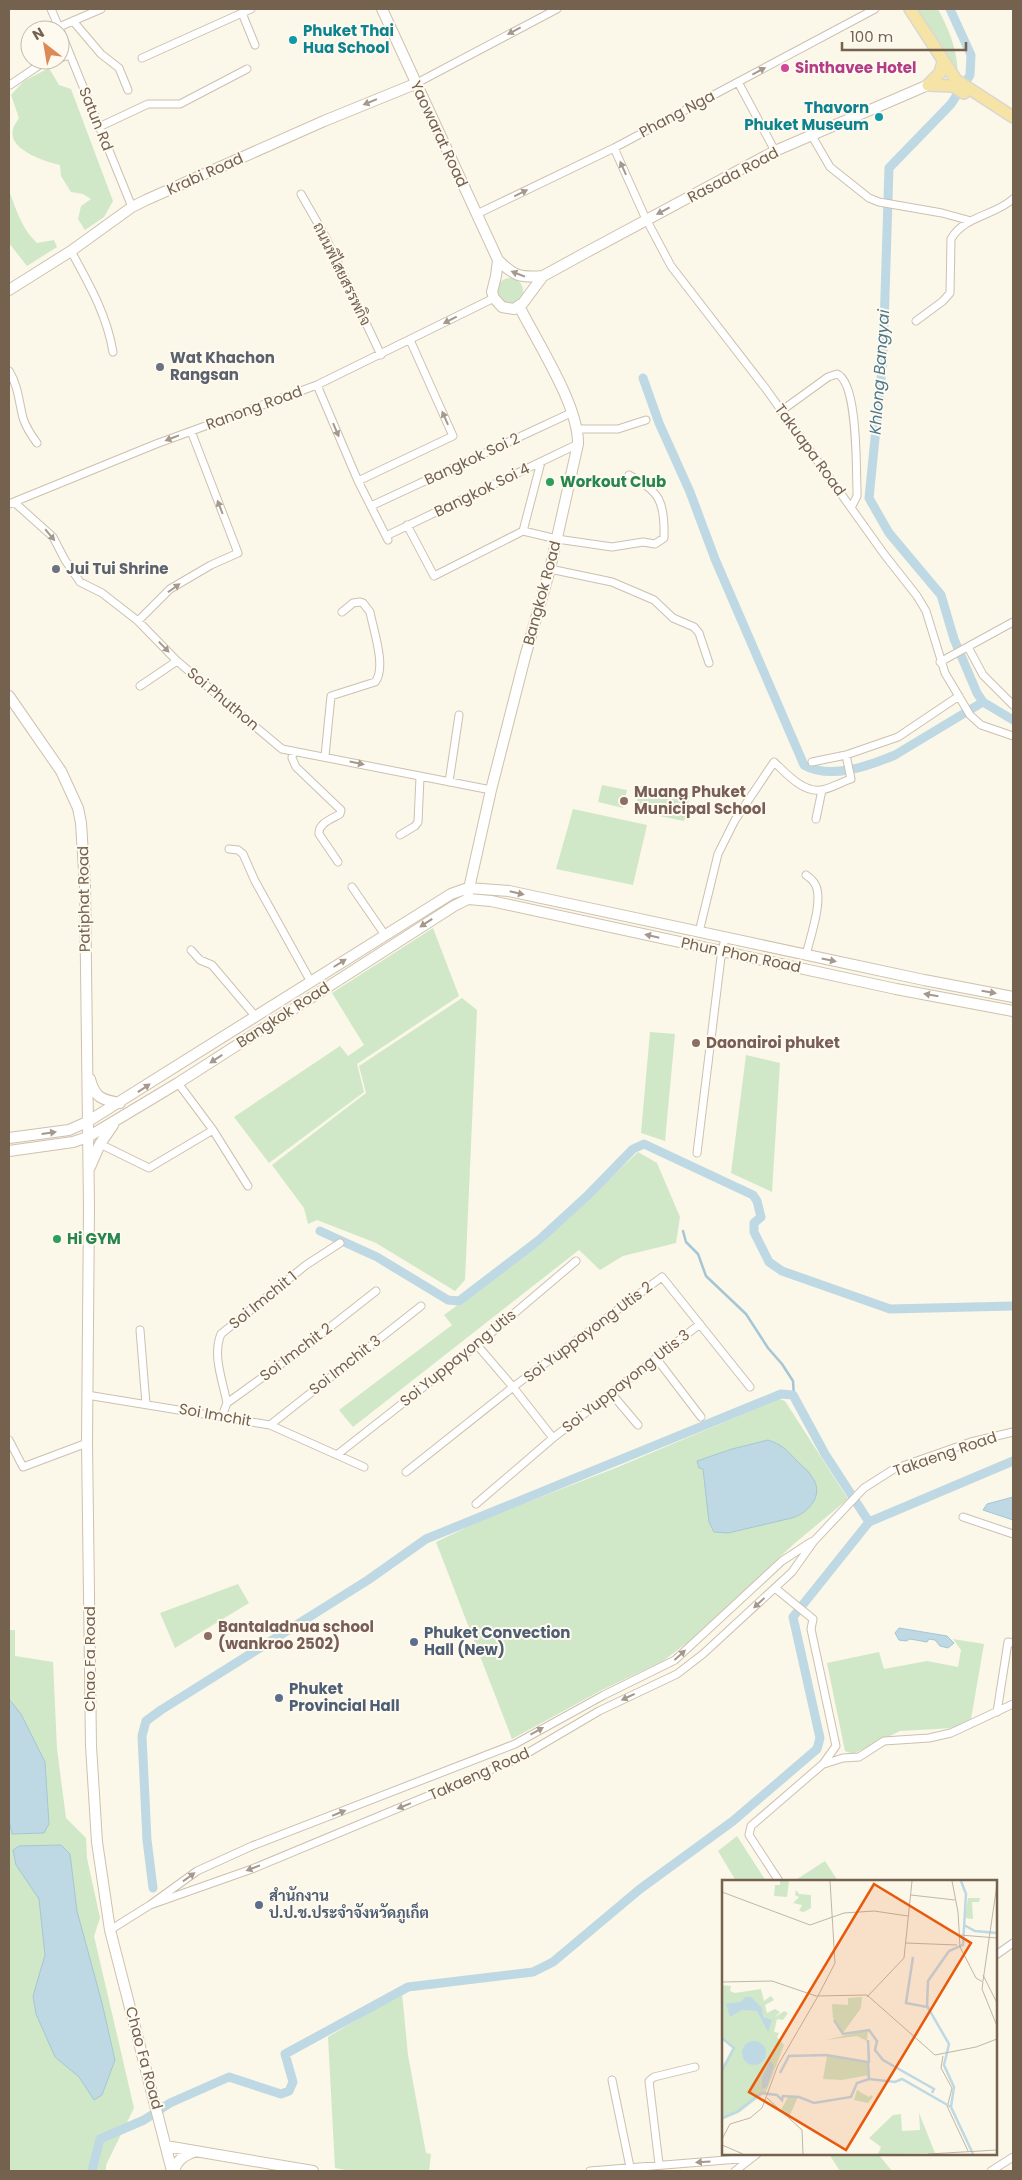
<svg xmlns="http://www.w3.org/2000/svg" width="1022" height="2180" font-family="Poppins,Sarabun,sans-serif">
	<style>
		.green { fill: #d0e8c8 }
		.water { fill: #bed9e4; stroke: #a5c6d5 }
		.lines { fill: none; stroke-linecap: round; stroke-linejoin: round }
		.stream { stroke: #a5c6d5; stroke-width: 2.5 }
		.canal { stroke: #bed9e4; stroke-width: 9 }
		.street-casing { stroke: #cdc0af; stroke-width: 9 }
		.secondary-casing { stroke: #cfc1ad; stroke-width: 12 }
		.primary-casing { stroke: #dbd6d1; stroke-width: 14 }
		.street { stroke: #fff; stroke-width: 7 }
		.secondary { stroke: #fff; stroke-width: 10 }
		.primary { stroke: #f5e4a6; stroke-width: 11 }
		.oneway { fill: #a5988c }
		.culture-dot { fill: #0f9aa8; stroke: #fefaef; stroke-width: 2 }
		.hotel-dot { fill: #d1479c; stroke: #fefaef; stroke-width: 2 }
		.worship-dot { fill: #6b7280; stroke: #fefaef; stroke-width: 2 }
		.leisure-dot { fill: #2e9e5b; stroke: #fefaef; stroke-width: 2 }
		.education-dot { fill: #8d6e63; stroke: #fefaef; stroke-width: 2 }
		.service-dot { fill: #5c6f8a; stroke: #fefaef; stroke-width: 2 }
		.labels { text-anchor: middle; stroke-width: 4; stroke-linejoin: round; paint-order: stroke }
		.culture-label { font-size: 15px; font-weight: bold; fill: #0d838f; stroke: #fefaef; text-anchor: start }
		.hotel-label { font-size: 15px; font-weight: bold; fill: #b23c85; stroke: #fefaef; text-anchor: start }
		.street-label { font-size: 15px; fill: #74614e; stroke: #fefaef }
		.worship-label { font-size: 15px; font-weight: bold; fill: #5b616d; stroke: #fefaef; text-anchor: start }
		.leisure-label { font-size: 15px; font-weight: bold; fill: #27864d; stroke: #fefaef; text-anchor: start }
		.education-label { font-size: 15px; font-weight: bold; fill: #785e54; stroke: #fefaef; text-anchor: start }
		.service-label { font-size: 15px; font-weight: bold; fill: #4e5e75; stroke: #fefaef; text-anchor: start }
		.water-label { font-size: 16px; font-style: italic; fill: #4c788c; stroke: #fefaef }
		.inset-river { fill: none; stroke: #bed9e4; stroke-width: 2.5 }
		.inset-road { fill: none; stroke: #c1b6a6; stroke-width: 1 }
		.view { fill: #e8590c; fill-opacity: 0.15; stroke: #e8590c; stroke-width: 2.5 }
		.inset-edge { fill: none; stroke: #74614e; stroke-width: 2.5 }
	</style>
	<rect width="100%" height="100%" fill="#fbf7e9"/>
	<path class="green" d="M 916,9 L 938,9 C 949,30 960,55 957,79 Z
		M 49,68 L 59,85 L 71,89 L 113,201 L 104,217 L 85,230 L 78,219 L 81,206 L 91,199 L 83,194 L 71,192 L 61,176 L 60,165 C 46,162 7,150 13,129 C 14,125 17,121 19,118 L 11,95 L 24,81 Z
		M 9,190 C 16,210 22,229 37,243 L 54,240 L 57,247 L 27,266 L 9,243 Z
		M497 291a13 13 0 1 1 26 0a13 13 0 1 1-26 0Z
		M 602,785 L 627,790 L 623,808 L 598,802 Z
		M 640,786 L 690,796 L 684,821 L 635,811 Z
		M 573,809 L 647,825 L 633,885 L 556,869 Z
		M 433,928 L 459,996 L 357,1064 L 364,1092 L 269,1163 L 234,1117 L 340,1046 L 348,1056 L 364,1045 L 332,993 Z
		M 462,998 L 477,1010 L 465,1280 L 455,1291 L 376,1243 L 317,1220 L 308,1224 L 304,1208 L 272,1165 L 366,1093 L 359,1066 Z
		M 650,1032 L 675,1034 L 665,1141 L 641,1133 Z
		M 746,1055 L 780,1063 L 772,1192 L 731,1173 Z
		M 638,1152 L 657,1163 L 680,1217 L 676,1243 L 623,1256 L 600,1270 L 579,1250 L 353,1427 L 339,1410 L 452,1325 L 444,1315 L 542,1243 Z
		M 779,1399 L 785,1401 L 848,1499 L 795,1543 L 688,1642 L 663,1661 L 602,1690 L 512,1739 L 436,1542 L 482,1520 L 618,1467 Z
		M 238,1584 L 249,1603 L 175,1648 L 160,1613 Z
		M 9,1630 L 15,1630 L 15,1656 L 53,1662 L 57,1749 L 66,1818 L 86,1838 L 87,1858 L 100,1918 L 94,1936 L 134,2108 L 106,2165 L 106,2171 L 9,2171 Z
		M 953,1639 L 984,1644 L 971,1719 L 954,1728 L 900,1731 L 853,1754 L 845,1751 L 827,1663 L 879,1652 L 884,1669 L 927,1661 L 958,1667 L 961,1650 Z
		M 737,1836 L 766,1881 L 736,1881 L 718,1851 Z
		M 825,1861 L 838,1881 L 794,1881 Z
		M 402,1993 L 408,2055 L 426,2153 L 431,2154 L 429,2171 L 350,2171 L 335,2168 L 328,2037 Z
		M 829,2154 L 878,2154 L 892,2171 L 840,2171 Z"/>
	<path class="water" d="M 768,1440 C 781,1444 787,1450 796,1460 C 801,1465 808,1470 812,1477 C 825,1494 809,1513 792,1518 L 728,1533 L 714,1532 L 709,1522 L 703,1469 L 699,1468 L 697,1461 L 732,1449 Z
		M 1013,1497 L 1013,1520 L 983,1510 L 987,1504 Z
		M 899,1628 L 947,1636 L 954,1643 L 948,1648 L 940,1646 L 935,1640 L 929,1639 L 927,1642 L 910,1639 L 906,1641 L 899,1640 L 895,1633 Z
		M 9,1699 L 21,1714 L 45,1762 L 49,1824 L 44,1833 L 12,1834 L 9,1820 Z
		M 61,1845 L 70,1854 L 77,1911 L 102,2003 L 115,2060 L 102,2095 L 94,2100 L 79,2077 L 55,2057 L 36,2014 L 33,1996 L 45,1955 L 39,1899 L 16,1865 L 13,1850 L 19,1846 Z"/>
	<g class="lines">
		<path class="stream" d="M 683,1231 L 686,1242 L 698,1254 L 706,1276 L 746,1314 L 768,1348 L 782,1364 L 793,1381 L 794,1397"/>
		<path class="canal" d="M 950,9 L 971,55 L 970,75 L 951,104 L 889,168 L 883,359 L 869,498 L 889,533 L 941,595 L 954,639 L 977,693 L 983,702 L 1013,720
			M 643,378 L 659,423 L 690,492 L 715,559 L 804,765 C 830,780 869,766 895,755 L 983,702
			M 320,1231 L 377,1257 L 448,1300 L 459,1301 L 539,1240 L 588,1195 L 633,1149 L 644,1144 L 753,1195 L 757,1201 L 761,1217 L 754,1223 L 754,1232 L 769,1262 L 782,1271 L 890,1309 L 1013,1306
			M 153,1888 L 147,1840 L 142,1736 L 146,1721 L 161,1710 L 368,1580 L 426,1539 L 781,1394 L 793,1395 L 825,1454 L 869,1522
			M 92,2171 L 100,2139 L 144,2120 L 170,2103 L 229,2077 L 281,2094 L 289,2091 L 293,2082 L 285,2054 L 408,1987 L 533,1972 L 553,1962 L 640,1889 L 733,1821 L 817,1749 L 820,1738 L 793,1617 L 869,1522 L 1013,1461"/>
		<g class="street-casing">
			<path id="street" d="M 51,9 L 60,30
				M 242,13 L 255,45
				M 73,21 L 101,54 L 119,68 L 128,90
				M 59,27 L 101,9
				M 60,30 L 132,207
				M 60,58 L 70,55
				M 142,58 L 251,9
				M 738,82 L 775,151
				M 415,84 L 557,9
				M 10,85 L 41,64 L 54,60
				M 99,127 L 148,104 L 180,104 L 247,69
				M 812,136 L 830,167 L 869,198 L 879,202 L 942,213 L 971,221
				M 614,148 L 645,217 L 671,266 L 766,389 L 884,554 L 917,596 L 926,611 L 945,673 L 970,715 L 981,725 L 1013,736
				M 301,194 L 325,236 L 381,355
				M 477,214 L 614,148 L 875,9
				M 71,251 C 89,284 107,315 113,352
				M 916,321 L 943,301 L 950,293 L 951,239 C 964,216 994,216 1013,199
				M 9,371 C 18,385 19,402 23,418 C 26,427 31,435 37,443
				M 317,385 L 358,481 L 453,436 L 410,340
				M 781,411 L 828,377 L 837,374 C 858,382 856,468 857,489 L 857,496 L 851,508
				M 577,429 L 618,429 L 646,420
				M 358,481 L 388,540
				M 14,502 L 53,537 L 65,560 L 80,582 L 102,593 L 138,621 L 177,661 L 282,749 L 491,790
				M 9,504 L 156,444 L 317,385 L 494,298
				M 371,506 L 573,412
				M 407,525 L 434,576 L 523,531 L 557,539 L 612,547 L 643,542 L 655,544 L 664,538 C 665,502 660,491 629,475
				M 523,531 L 541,462
				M 386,536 L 578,444
				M 550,569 L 612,582 L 654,600 L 673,618 L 694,627 L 699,633 L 709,663
				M 138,621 L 170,589 L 211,565 L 238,553 L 191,431
				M 968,647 L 983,675 L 1013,705
				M 940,662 L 1013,622
				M 140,686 L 177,661
				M 293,751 L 292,758 L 296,767 L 341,810 L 340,814 C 332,819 318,823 319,834 L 338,862
				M 325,756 L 331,696 L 375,682 C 387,668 373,629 370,612 L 363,603 L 360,602 L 353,603 L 342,612
				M 812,762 L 846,755 L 898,737 L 959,696
				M 449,782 L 459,715
				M 816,819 L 822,790
				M 400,835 L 415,826 L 418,822 L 420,777
				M 229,849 L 238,850 L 243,854 L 255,881 L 311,982
				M 352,887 L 385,935
				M 699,932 L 718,854 L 735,820 L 774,762 C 786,773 803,793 821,790 C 830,789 841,782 851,779 L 846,755
				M 191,950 L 200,960 L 212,965 L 256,1017
				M 806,955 C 810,938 824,899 815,884 C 813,880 810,878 806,875
				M 178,1083 L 213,1130 L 248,1186
				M 100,1144 L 149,1168 L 213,1130
				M 697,1153 L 721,957 L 725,938
				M 140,1330 L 146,1404
				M 477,1345 L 513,1387 L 553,1438
				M 656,1358 L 701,1417
				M 611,1393 L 638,1425
				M 87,1395 L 270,1425 L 364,1467
				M 227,1403 C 223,1382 212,1355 221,1334 L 306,1265 L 340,1243
				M 222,1416 L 227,1403 L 306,1346 L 376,1291
				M 270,1425 L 421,1306
				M 9,1440 L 23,1467 L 87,1443
				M 338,1454 L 477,1345 L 576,1261
				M 406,1472 L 513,1387 L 662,1277 L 750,1387
				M 476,1504 L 553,1438 L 700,1324
				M 963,1517 L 1013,1534
				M 775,1588 L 813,1619 L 811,1629 L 836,1746 L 823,1764 L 751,1826 L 749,1835 L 779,1881
				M 997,1712 L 1008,1642 L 1013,1643
				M 824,1764 L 843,1758 L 859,1757 L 884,1741 L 929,1738 L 951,1733 L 1013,1704
				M 150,1905 L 252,1869 L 519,1758 L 599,1711 L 677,1674 L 703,1654 L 792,1572 L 814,1541 L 864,1488 L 894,1469 L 971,1442 L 1013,1432
				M 110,1930 L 150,1905 L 197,1871 L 252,1846 L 515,1744 L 604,1695 L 675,1660 L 782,1561 L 811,1542
				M 996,1955 L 1013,1943
				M 612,2080 L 630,2167
				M 659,2164 L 649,2081 L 654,2077 L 695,2067
				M 590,2171 L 751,2158
				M 735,2171 L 757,2154
				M 991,2171 L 1013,2157"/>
		</g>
		<g class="secondary-casing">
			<path id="secondary" d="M 382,9 L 498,260 C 514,276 520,278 543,276
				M 498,260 L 496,276 L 492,292 L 494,298 L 502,307 L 514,309 L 523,303 L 543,276 L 585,253 L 775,151 L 928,85
				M 9,290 L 71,251 L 132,207 L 146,200 L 324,121 L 415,84
				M 9,696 L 61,771 L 78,808 L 81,823 L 85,886 L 89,1208 L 87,1443 L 91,1746 L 97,1842 L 110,1930 L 172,2171
				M 468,893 L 491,790 L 525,657 L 550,569 L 578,444 C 579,406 537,342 519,306
				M 90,1079 C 95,1098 102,1100 120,1103
				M 9,1138 L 69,1130 L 87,1122 L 451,894 L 468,888 L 509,891 L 924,980 L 1013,997
				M 9,1151 L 73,1142 L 88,1137 L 178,1083 L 454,906 L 468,899 L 491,901 L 896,989 L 1013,1011
				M 90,1167 L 100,1144 L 113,1125
				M 166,2146 L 313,2171
				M 174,2171 C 177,2159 185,2155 196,2151"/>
		</g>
		<g class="primary-casing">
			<path id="primary" d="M 910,9 L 956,80 L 1013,117
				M 928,85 L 953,86 L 964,93
				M 928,85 L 940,73 L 943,62"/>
		</g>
		<use href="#street" class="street"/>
		<use href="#secondary" class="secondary"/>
		<use href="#primary" class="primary"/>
	</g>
	<defs><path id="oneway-solid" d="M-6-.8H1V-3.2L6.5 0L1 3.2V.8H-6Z" transform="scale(1.25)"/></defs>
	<g class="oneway">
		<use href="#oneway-solid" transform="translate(514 31) rotate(152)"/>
		<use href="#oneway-solid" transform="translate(759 71) rotate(-28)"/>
		<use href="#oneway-solid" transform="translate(370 102) rotate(158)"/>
		<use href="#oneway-solid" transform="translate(623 168) rotate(-114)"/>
		<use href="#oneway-solid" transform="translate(521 193) rotate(-26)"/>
		<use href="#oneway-solid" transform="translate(663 211) rotate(152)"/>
		<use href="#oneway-solid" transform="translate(518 274) rotate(-159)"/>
		<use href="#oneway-solid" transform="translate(450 320) rotate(153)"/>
		<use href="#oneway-solid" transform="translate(445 418) rotate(-114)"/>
		<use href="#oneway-solid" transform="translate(336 430) rotate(67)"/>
		<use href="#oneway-solid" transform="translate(172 438) rotate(159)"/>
		<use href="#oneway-solid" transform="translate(220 507) rotate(-111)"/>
		<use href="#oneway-solid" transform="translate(50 535) rotate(50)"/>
		<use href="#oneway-solid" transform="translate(174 588) rotate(-35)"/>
		<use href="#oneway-solid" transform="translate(164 647) rotate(46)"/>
		<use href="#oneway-solid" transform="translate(357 763) rotate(12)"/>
		<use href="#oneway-solid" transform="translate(517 893) rotate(13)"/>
		<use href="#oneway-solid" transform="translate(426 923) rotate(147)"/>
		<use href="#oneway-solid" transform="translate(652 936) rotate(-167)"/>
		<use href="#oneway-solid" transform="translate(829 960) rotate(12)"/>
		<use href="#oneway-solid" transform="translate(340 963) rotate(-32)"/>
		<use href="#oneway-solid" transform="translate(989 992) rotate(10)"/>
		<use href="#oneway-solid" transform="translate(931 995) rotate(-170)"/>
		<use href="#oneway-solid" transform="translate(216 1059) rotate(147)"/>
		<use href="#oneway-solid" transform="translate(144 1088) rotate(-33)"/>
		<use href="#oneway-solid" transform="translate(49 1133) rotate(-8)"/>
		<use href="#oneway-solid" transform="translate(759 1603) rotate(137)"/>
		<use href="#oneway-solid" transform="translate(680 1655) rotate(-42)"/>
		<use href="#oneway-solid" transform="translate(628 1697) rotate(155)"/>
		<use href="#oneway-solid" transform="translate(537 1731) rotate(-29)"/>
		<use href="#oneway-solid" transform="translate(404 1806) rotate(158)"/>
		<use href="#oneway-solid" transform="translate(339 1813) rotate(-22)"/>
		<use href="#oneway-solid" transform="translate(253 1868) rotate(159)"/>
		<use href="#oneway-solid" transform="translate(189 1877) rotate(-36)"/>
		<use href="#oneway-solid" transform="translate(703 2162) rotate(176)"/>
	</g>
	<g class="culture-dot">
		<circle cx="293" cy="40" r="5"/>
		<circle cx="879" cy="117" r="5"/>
	</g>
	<circle class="hotel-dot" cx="785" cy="68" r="5"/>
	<g class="worship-dot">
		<circle cx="160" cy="367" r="5"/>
		<circle cx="56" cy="569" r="5"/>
	</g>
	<g class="leisure-dot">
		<circle cx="550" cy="482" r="5"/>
		<circle cx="57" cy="1239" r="5"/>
	</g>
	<g class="education-dot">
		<circle cx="624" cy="801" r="5"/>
		<circle cx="696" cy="1043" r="5"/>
		<circle cx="208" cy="1636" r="5"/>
	</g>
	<g class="service-dot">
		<circle cx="414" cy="1642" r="5"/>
		<circle cx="279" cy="1698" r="5"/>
		<circle cx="259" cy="1905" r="5"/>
	</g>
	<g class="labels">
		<g class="culture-label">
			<text x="303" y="36">Phuket Thai<tspan x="303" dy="17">Hua School</tspan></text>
			<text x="869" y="113" text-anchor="end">Thavorn<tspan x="869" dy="17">Phuket Museum</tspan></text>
		</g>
		<g class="hotel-label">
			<text x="795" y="73">Sinthavee Hotel</text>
		</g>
		<g class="street-label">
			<text transform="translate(677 114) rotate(-28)" y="5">Phang Nga</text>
			<text transform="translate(96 119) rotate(68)" y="5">Satun Rd</text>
			<text transform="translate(439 134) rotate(65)" y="5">Yaowarat Road</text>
			<text transform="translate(205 174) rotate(-24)" y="5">Krabi Road</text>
			<text transform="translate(733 175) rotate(-28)" y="5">Rasada Road</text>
			<text transform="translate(342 274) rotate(64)" y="5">ถนนพิไสยสรรพกิจ</text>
			<text transform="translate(254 408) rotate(-20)" y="5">Ranong Road</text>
			<text transform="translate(810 450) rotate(54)" y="5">Takuapa Road</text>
			<text transform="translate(472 459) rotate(-25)" y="5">Bangkok Soi 2</text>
			<text transform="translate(482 490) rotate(-26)" y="5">Bangkok Soi 4</text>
			<text transform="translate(542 593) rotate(-75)" y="5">Bangkok Road</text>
			<text transform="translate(223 699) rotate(40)" y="5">Soi Phuthon</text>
			<text transform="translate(84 899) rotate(-91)" y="5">Patiphat Road</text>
			<text transform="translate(741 955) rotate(12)" y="5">Phun Phon Road</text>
			<text transform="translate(283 1015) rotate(-33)" y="5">Bangkok Road</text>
			<text transform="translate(263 1300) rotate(-39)" y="5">Soi Imchit 1</text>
			<text transform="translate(588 1332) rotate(-37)" y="5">Soi Yuppayong Utis 2</text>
			<text transform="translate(296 1352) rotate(-37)" y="5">Soi Imchit 2</text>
			<text transform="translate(458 1358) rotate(-39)" y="5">Soi Yuppayong Utis</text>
			<text transform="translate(345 1365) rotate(-38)" y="5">Soi Imchit 3</text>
			<text transform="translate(626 1381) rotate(-38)" y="5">Soi Yuppayong Utis 3</text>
			<text transform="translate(215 1415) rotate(10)" y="5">Soi Imchit</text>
			<text transform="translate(945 1454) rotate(-19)" y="5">Takaeng Road</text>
			<text transform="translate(90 1659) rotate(-90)" y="5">Chao Fa Road</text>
			<text transform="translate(479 1774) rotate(-24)" y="5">Takaeng Road</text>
			<text transform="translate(144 2058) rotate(75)" y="5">Chao Fa Road</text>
		</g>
		<g class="worship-label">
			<text x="170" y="363">Wat Khachon<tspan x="170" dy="17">Rangsan</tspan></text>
			<text x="66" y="574">Jui Tui Shrine</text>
		</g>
		<g class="leisure-label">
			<text x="560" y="487">Workout Club</text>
			<text x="67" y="1244">Hi GYM</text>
		</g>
		<g class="education-label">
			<text x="634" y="797">Muang Phuket<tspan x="634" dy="17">Municipal School</tspan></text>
			<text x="706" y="1048">Daonairoi phuket</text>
			<text x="218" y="1632">Bantaladnua school<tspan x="218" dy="17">(wankroo 2502)</tspan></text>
		</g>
		<g class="service-label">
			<text x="424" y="1638">Phuket Convection<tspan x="424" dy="17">Hall (New)</tspan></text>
			<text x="289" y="1694">Phuket<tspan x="289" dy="17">Provincial Hall</tspan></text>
			<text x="269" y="1901">สำนักงาน<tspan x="269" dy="17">ป.ป.ช.ประจำจังหวัดภูเก็ต</tspan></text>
		</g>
		<g class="water-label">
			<text transform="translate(879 372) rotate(-86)" y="6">Khlong Bangyai</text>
		</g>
	</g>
	<g transform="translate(722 1880)">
		<rect width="275" height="275" fill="#fbf7e9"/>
		<path d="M 58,1 L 67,1 L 65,17 L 52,16 L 53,5 L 58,5 ZM 74,10 L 77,14 L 89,15 L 89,28 L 82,32 L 77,31 L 80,25 L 71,23 L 77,17 L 73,15 ZM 246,18 L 258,18 L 257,22 L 250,22 L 251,39 L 243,38 ZM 0,105 L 9,106 L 8,111 L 13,113 L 39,109 L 42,121 L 49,116 L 52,120 L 43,125 L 45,133 L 53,129 L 58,132 L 52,138 L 62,131 L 66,133 L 61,140 L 55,139 L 52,152 L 57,153 L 55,157 L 62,165 L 44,212 L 18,232 L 0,240 L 0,187 L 11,167 L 0,159 ZM 140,117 L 139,128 L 121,153 L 111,138 L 110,124 L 126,125 L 126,118 ZM 146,150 L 145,161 L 135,156 L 104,160 ZM 105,176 L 146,182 L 147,195 L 120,200 L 101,199 ZM 135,210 L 147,217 L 149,215 L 151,217 L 146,223 L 132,220 ZM 66,217 L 76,217 L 67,237 L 59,230 ZM 197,233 L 213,273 L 156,274 L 159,267 L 147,258 L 171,235 L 179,234 L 180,251 L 198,250 Z" fill="#d0e8c8"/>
		<path d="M 23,117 L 29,117 L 40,128 L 41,137 L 50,140 L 46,152 L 35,131 L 20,130 L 8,137 L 4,124 L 0,124 L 19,122 ZM20 173a12 12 0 1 1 24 0a12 12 0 1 1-24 0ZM 48,181 L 52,185 L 45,207 L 40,209 L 40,198 Z" fill="#bed9e4"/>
		<path class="inset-river" d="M 239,1 L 244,14 L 241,65 L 227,71 L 206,101 L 205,126 L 227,164 L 222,185 L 232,207 L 229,227 L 251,274M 242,45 L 253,51 L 275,53M 191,77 L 184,123 L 205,127M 112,140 L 121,154 L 147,150 L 155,161 L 153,170 L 161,180 L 212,209 L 210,213M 0,158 L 12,168 L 0,191M 146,160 L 147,183M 58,193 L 67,176 L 104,175 L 146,182 L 147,199M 0,238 L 15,232 L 39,213 L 55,215 L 60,220 L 61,216 L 77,217 L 92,223 L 129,217 L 135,203 L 147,199 L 173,202 L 180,199 L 229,227"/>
		<path class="inset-road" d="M 230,1 L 236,32 L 238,67 L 254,98 L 261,102 L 260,109 L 275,146M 0,12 L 88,45 L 122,33 L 152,31 L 186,36M 189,15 L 233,20M 238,55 L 275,58M 184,63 L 235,65M 261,95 L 275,123M 261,101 L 275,4M 0,102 L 50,101 L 94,116 L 145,115M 145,115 L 213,175 L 254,167 L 275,159M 96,116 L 113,83 L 108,1M 145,117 L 182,78 L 190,1M 221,176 L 219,188 L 230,208 L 226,224M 45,218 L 80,250 L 81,274M 225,226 L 246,271M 0,259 L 8,244 L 28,238 L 40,228 L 56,185 L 96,116M 0,265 L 21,274M 206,274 L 275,270"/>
		<path class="view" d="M 152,4 L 249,63 L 124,270 L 27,212 Z"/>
		<rect width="275" height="275" class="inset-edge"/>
	</g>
	<rect width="1022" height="2180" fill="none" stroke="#74614e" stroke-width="20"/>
	<g transform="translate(45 45) rotate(329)"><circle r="24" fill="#fefaef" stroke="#c7bdaf"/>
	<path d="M0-4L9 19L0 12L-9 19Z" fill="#dc8956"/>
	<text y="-8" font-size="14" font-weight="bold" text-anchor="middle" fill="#74614e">N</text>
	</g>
	<path d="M842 42v8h124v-8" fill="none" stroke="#74614e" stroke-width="2.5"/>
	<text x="850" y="42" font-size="15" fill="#74614e" stroke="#fefaef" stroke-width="4" paint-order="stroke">100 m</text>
</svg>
